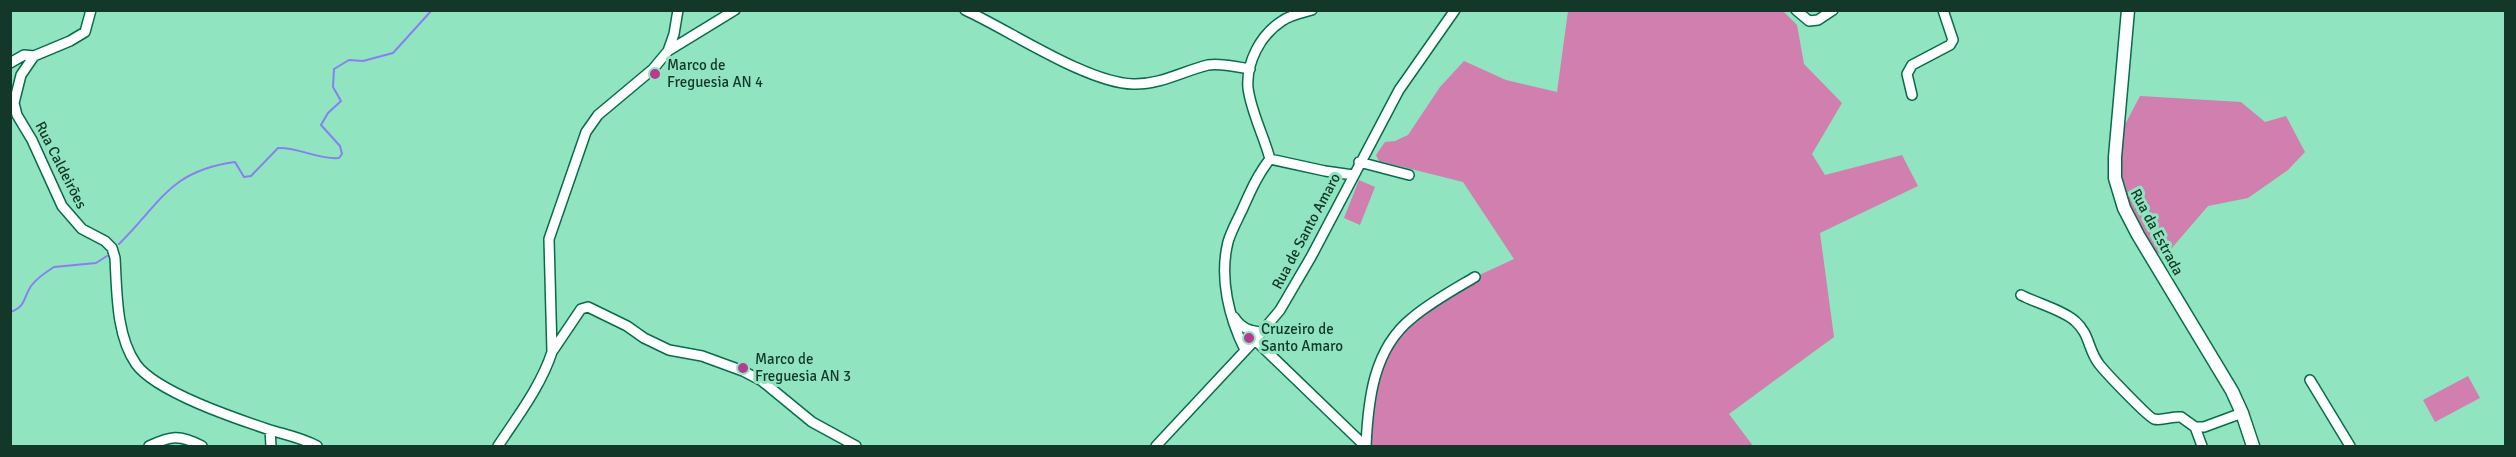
<svg xmlns="http://www.w3.org/2000/svg" width="2516" height="457" font-family="Signika,sans-serif">
	<style>
		.green { fill: #d07faf }
		.lines { fill: none; stroke-linecap: round; stroke-linejoin: round }
		.stream { stroke: #887ff2; stroke-width: 2 }
		.minor-casing { stroke: #076c4c; stroke-width: 12 }
		.secondary-casing { stroke: #076c4c; stroke-width: 15 }
		.minor { stroke: #fff; stroke-width: 9 }
		.secondary { stroke: #fff; stroke-width: 12 }
		.poi-dot { fill: #b73c8d; stroke: #90e4bf; stroke-width: 2 }
		.labels { text-anchor: middle; stroke-width: 6; stroke-linejoin: round; paint-order: stroke }
		.poi-label { font-size: 15px; fill: #133729; stroke: #90e4bf; text-anchor: start }
		.street-label { font-size: 15px; fill: #133729; stroke: #90e4bf }
	</style>
	<rect width="100%" height="100%" fill="#90e4bf"/>
	<path class="green" d="M 1568,11 L 1783,11 L 1797,25 L 1804,64 L 1842,103 L 1812,154 L 1825,175 L 1902,155 L 1918,186 L 1820,233 L 1834,337 L 1729,414 L 1753,446 L 1366,446 L 1377,371 L 1410,319 L 1475,277 L 1514,259 L 1463,182 L 1379,161 L 1376,155 L 1385,142 L 1395,141 L 1408,135 L 1440,87 L 1464,61 L 1506,80 L 1557,92 Z
		M 2140,96 L 2241,102 L 2265,122 L 2286,116 L 2305,152 L 2288,170 L 2248,198 L 2208,206 L 2165,256 L 2149,249 L 2123,203 L 2119,136 Z
		M 1359,180 L 1375,187 L 1360,225 L 1344,218 Z
		M 2468,376 L 2480,398 L 2435,422 L 2423,400 Z"/>
	<g class="lines">
		<path class="stream" d="M 119,244 C 161,203 169,171 235,162 L 244,177 L 251,176 L 278,148 C 299,147 318,160 339,158 L 342,154 L 340,146 L 321,125 L 328,113 L 341,101 L 333,87 L 334,69 L 349,60 L 363,61 L 393,53 L 432,10
			M 10,312 C 26,307 23,298 31,286 C 37,278 46,272 54,267 L 96,263 L 107,256"/>
		<g class="minor-casing">
			<path id="minor" d="M 91,10 L 85,32 L 70,41 L 34,56 L 21,75 L 14,103 L 17,115 L 32,140 L 62,206 L 82,229 L 105,241 L 112,248 L 115,258 C 117,292 116,335 136,364 C 156,392 237,419 270,430 C 287,435 302,438 317,446
				M 965,10 C 1009,30 1087,83 1133,84 C 1160,85 1183,71 1208,65 C 1221,63 1237,67 1250,69
				M 1312,10 C 1302,13 1290,15 1282,21 C 1260,35 1246,63 1248,88 C 1251,112 1264,136 1270,159 L 1325,171 L 1353,175
				M 1796,10 L 1809,21 L 1818,20 L 1833,10
				M 668,51 L 735,10
				M 10,63 L 24,55 L 34,56
				M 1912,95 L 1907,74 L 1912,65 L 1950,45 L 1953,40 L 1943,10
				M 1359,162 L 1409,175
				M 2021,295 C 2036,303 2063,310 2075,321 C 2090,334 2088,350 2099,364 C 2105,372 2149,418 2154,419 C 2163,421 2172,416 2181,417 L 2195,427 L 2204,427 L 2242,413
				M 1234,317 C 1241,328 1249,331 1262,332
				M 1255,340 L 1365,446
				M 1245,350 C 1229,318 1219,278 1228,242 C 1231,231 1238,219 1243,208 C 1251,190 1258,174 1270,159
				M 552,352 L 581,309 L 588,307 L 627,326 L 644,338 L 669,350 L 702,356 L 743,371 L 762,381 L 812,422 L 856,446
				M 2310,380 L 2350,446
				M 2195,427 L 2202,446
				M 270,430 L 271,446
				M 149,446 C 171,436 179,434 202,446
				M 498,446 C 517,417 541,386 552,352 L 549,239 L 586,132 L 598,115 L 653,69 L 668,51 L 674,34 L 678,10
				M 1156,446 L 1255,340 L 1280,310 L 1311,257 L 1399,90 L 1455,10
				M 1366,446 C 1368,401 1373,349 1412,318 C 1431,302 1453,290 1475,277"/>
		</g>
		<g class="secondary-casing">
			<path id="secondary" d="M 2128,10 L 2115,157 L 2115,178 L 2124,208 L 2138,235 L 2232,391 L 2242,413 L 2253,446"/>
		</g>
		<use href="#minor" class="minor"/>
		<use href="#secondary" class="secondary"/>
	</g>
	<g class="poi-dot">
		<circle cx="655" cy="74" r="6"/>
		<circle cx="1249" cy="338" r="6"/>
		<circle cx="743" cy="368" r="6"/>
	</g>
	<g class="labels">
		<g class="poi-label">
			<text x="667" y="70">Marco de<tspan x="667" dy="17">Freguesia AN 4</tspan></text>
			<text x="1261" y="334">Cruzeiro de<tspan x="1261" dy="17">Santo Amaro</tspan></text>
			<text x="755" y="364">Marco de<tspan x="755" dy="17">Freguesia AN 3</tspan></text>
		</g>
		<g class="street-label">
			<text transform="translate(61 165) rotate(63)" y="5">Rua Caldeirões</text>
			<text transform="translate(1306 231) rotate(-62)" y="5">Rua de Santo Amaro</text>
			<text transform="translate(2157 232) rotate(62)" y="5">Rua da Estrada</text>
		</g>
	</g>
	<rect width="2516" height="457" fill="none" stroke="#133729" stroke-width="24"/>
</svg>
